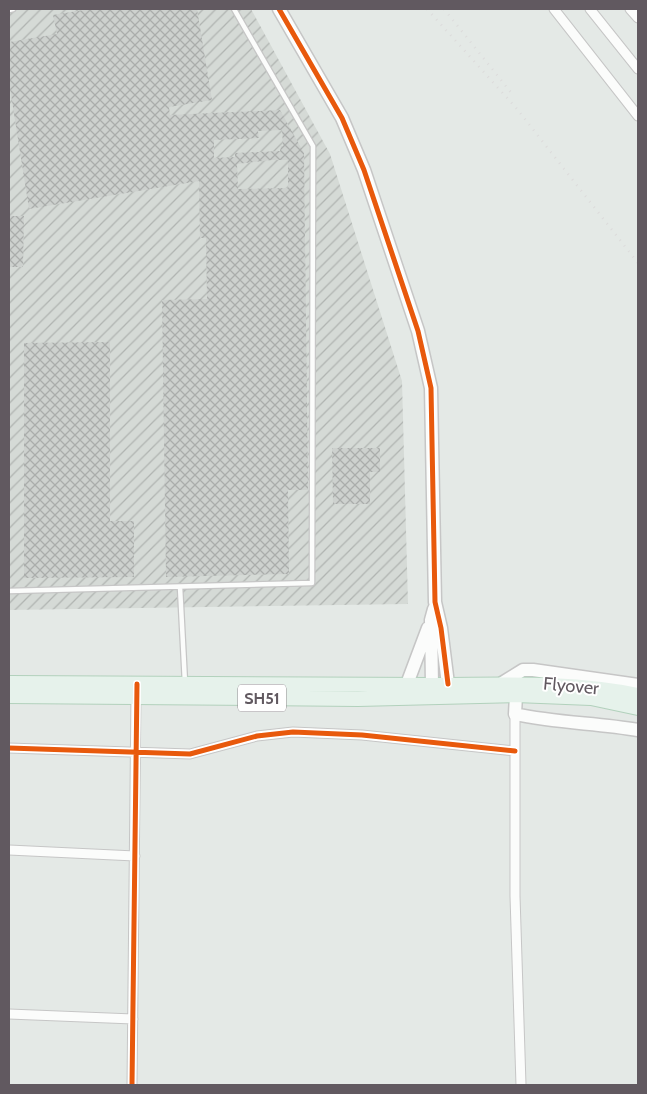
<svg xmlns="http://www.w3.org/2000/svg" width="647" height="1094" font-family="Cabin,sans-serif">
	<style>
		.industrial { fill: url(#industrial-furrows) }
		.building { fill: url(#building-cross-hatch); fill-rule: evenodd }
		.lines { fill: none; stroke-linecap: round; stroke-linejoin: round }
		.lane-casing { stroke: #c6c6c6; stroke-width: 7 }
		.street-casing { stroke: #c6c6c6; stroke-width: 11 }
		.secondary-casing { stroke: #c6c6c6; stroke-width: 15 }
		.primary-casing { stroke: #b2d1bc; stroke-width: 16 }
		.lane { stroke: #fbfcfb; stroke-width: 4.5 }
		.street { stroke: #fbfcfb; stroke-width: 9 }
		.secondary { stroke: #fbfcfb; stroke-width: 12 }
		.primary { stroke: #e6f2eb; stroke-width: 14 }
		.rail { stroke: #dcdbdb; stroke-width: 2.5; stroke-dasharray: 1 6; stroke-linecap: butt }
		.cycleway-casing { stroke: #fff; stroke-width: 8 }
		.cycleway { stroke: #e8590c; stroke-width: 5 }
		.labels { text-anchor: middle; stroke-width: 4; stroke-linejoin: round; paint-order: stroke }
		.shield { fill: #fff; stroke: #908b90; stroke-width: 1 }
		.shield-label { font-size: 16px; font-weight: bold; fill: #615960 }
		.street-label { font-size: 18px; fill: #615960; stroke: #fff }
	</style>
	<defs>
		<pattern id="industrial-furrows" width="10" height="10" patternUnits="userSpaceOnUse" patternTransform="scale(1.25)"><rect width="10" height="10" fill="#d5dad6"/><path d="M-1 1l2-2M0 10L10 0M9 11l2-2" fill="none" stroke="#b0b4b1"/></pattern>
		<pattern id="building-cross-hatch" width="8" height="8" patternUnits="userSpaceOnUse" patternTransform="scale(1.25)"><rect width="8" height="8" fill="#cdd1ce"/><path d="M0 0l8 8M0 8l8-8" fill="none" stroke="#aaadab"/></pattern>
	</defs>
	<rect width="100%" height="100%" fill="#e4e9e6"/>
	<path class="industrial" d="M 9,9 L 251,9 L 330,154 L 402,381 L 408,604 L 9,610 Z"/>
	<path class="building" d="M 89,9 L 197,9 L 212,100 L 169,107 L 170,115 L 280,110 L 304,153 L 308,490 L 288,490 L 289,574 L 166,577 L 162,300 L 207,299 L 206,238 L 200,238 L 199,181 L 29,209 L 9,82 L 9,42 L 57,34 L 53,15 ZM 282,130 L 283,146 L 281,146 L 280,151 L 235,153 L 235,157 L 214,158 L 214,140 L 259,138 L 258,131 ZM 272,160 L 288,160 L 288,188 L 238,189 L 237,164 Z
		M 9,216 L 24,216 L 23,267 L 9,267 Z
		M 110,342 L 110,521 L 134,521 L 134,577 L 24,578 L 24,343 Z
		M 332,448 L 380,448 L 380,472 L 370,472 L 370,504 L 333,504 Z"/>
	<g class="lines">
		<g class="lane-casing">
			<path id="lane" d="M 9,10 L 13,9
				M 180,587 L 185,683
				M 9,591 L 312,583 L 313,146 L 234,9"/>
		</g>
		<g class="street-casing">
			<path id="street" d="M 554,9 L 638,116
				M 590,9 L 638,69
				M 630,9 L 638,18
				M 515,714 L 515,896 L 521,1085
				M 9,748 L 190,754 L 257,736 L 293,732 L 362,735 L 515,751
				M 9,850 L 135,856
				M 9,1014 L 133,1019
				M 132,1085 L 136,693"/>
		</g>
		<g class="secondary-casing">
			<path id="secondary" d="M 279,9 L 342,118 L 364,170 L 418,331 L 431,388 L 435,602 L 441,628 L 448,684
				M 502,683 L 523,670 L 533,670 L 638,685
				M 407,684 L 428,628
				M 432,685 L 431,620 L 434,609
				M 516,695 L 515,714 C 556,723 597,723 638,730"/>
		</g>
		<g class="primary-casing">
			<path id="primary" d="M 9,683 C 150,684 291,685 432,685 C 504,685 567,681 638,695
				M 9,696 L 358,699 L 516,695 L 591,698 L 638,708"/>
		</g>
		<use href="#lane" class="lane"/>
		<use href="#street" class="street"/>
		<use href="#secondary" class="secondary"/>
		<use href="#primary" class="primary"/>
		<path class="rail" d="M 427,9 L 517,109 L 638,263
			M 444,9 L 513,95"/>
		<g class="cycleway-casing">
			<path id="cycleway" d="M 279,9 L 342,118 L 364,170 L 418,331 L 431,388 L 435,602 L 441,628 L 448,684
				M 9,748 L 190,754 L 257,736 L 293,732 L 362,735 L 515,751
				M 132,1085 L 137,684"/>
		</g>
		<use href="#cycleway" class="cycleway"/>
	</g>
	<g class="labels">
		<rect class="shield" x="238" y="684.5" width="48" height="27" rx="4"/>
		<g class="shield-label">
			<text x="262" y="704">SH51</text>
		</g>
		<g class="street-label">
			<text transform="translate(571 686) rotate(5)" y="6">Flyover</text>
		</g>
	</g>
	<rect width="647" height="1094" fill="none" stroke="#615960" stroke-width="20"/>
</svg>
